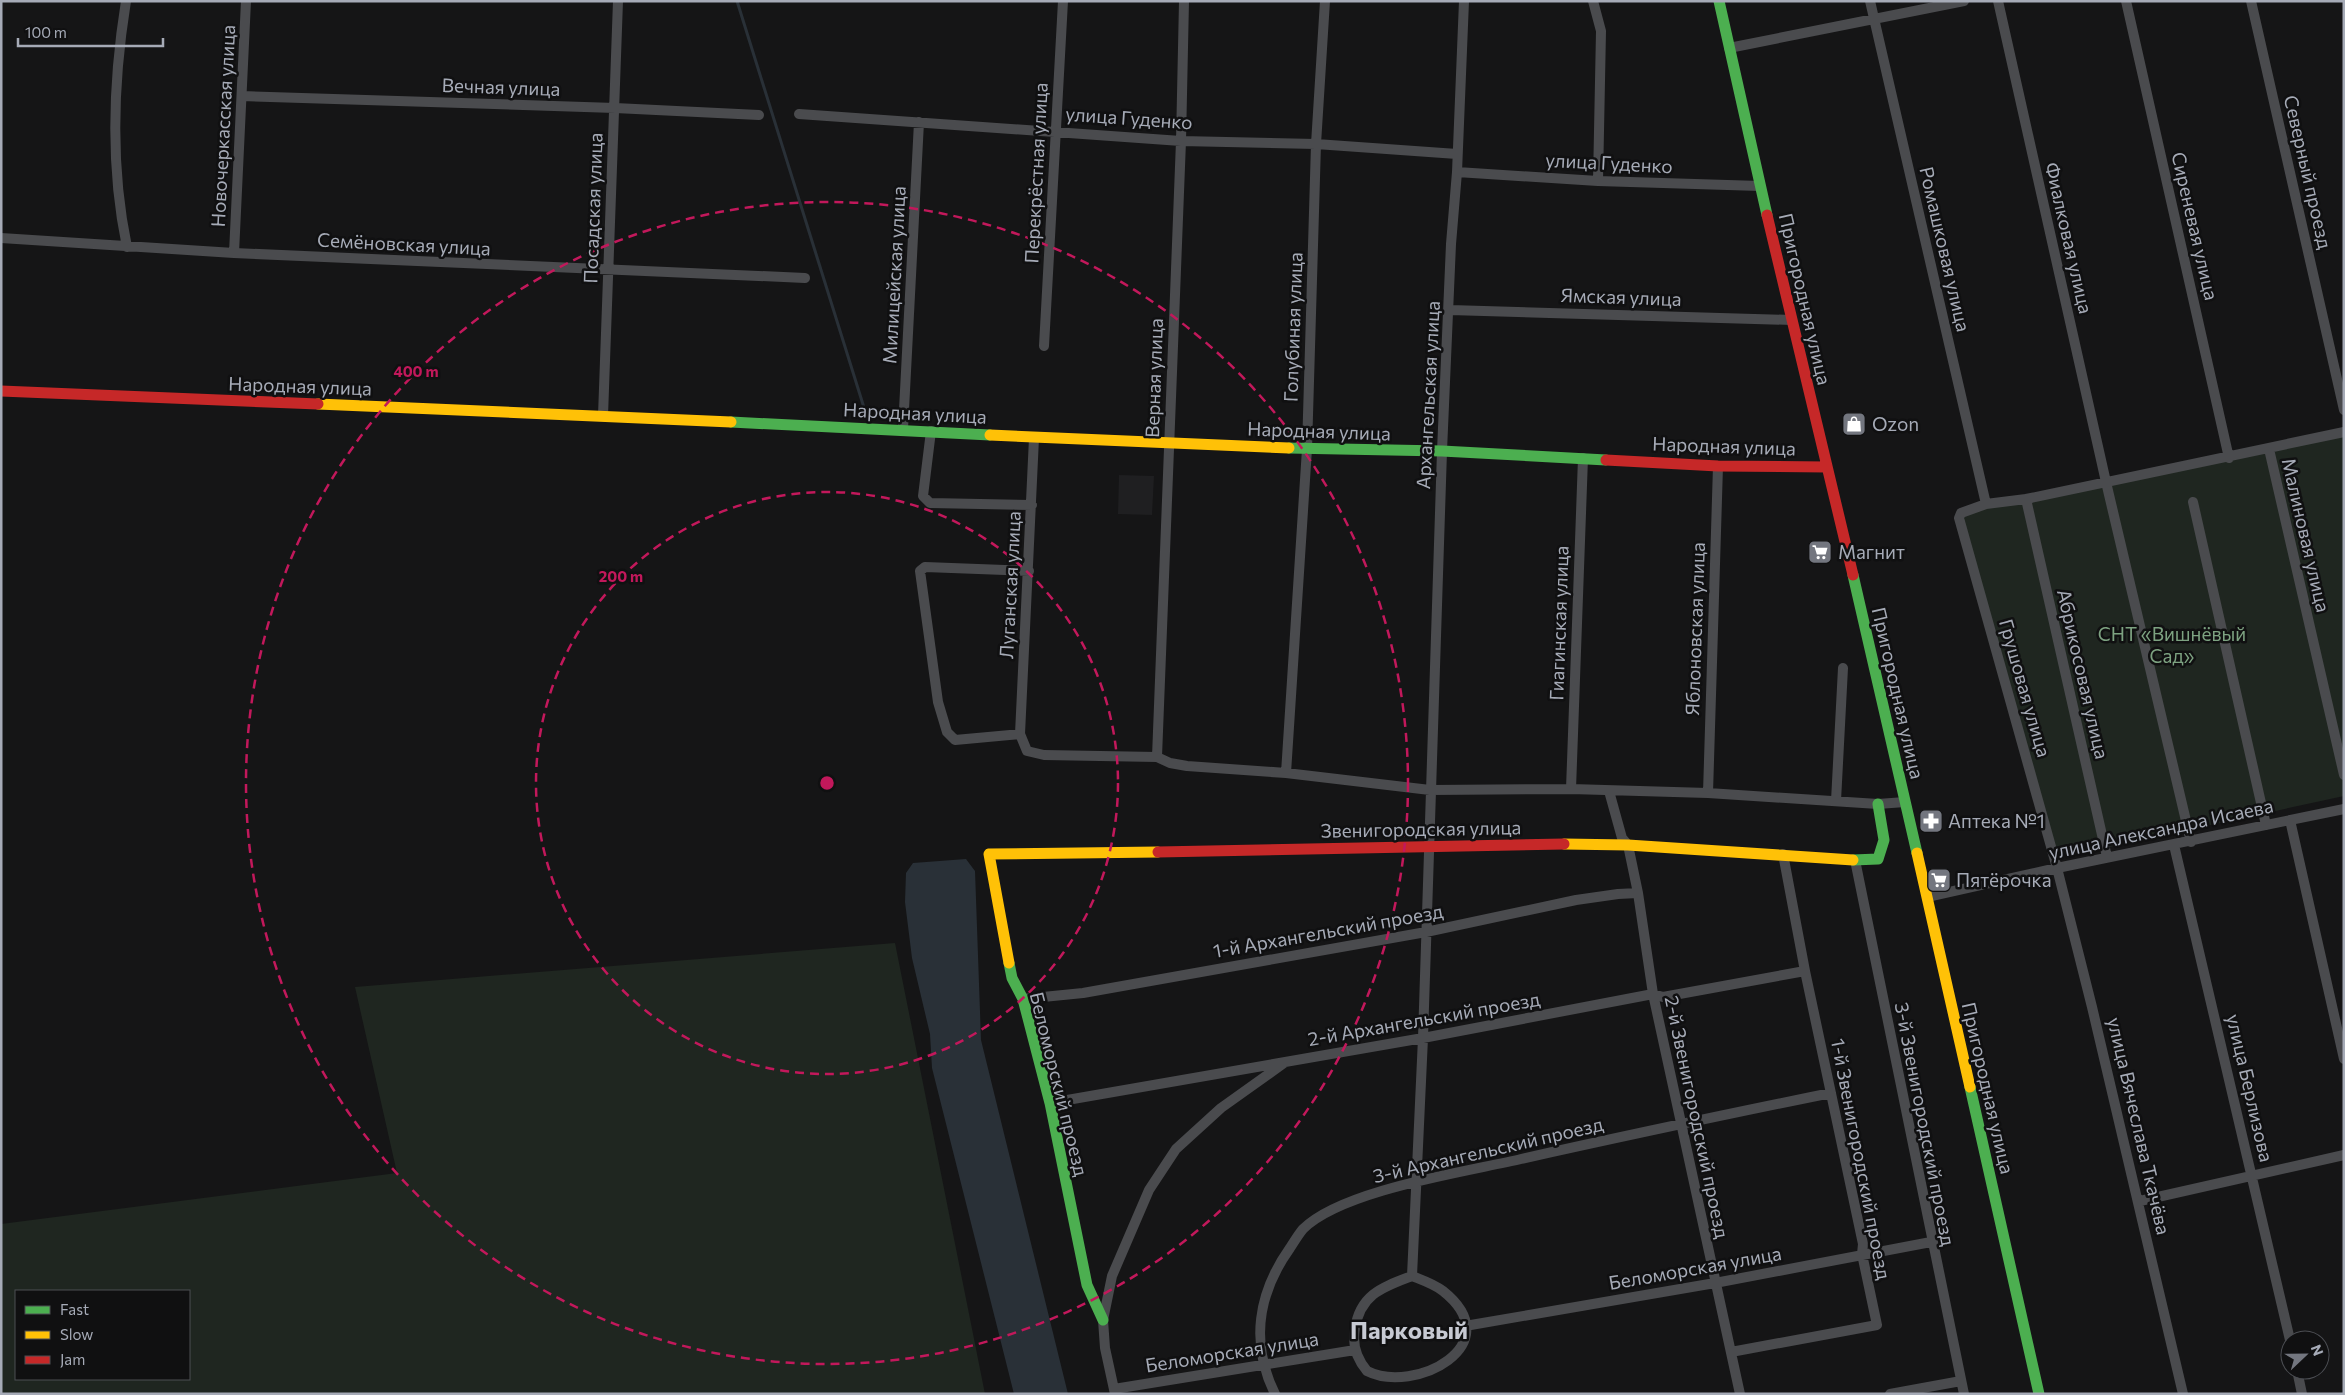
<svg xmlns="http://www.w3.org/2000/svg" width="2345" height="1395" font-family="Commissioner,sans-serif">
	<style>
		.built { fill: #1f1f21 }
		.green { fill: #1f2620; fill-rule: evenodd }
		.water { fill: #293037 }
		.lines { fill: none; stroke-linecap: round; stroke-linejoin: round }
		.stream { stroke: #293037; stroke-width: 3 }
		.street { stroke: #4a4b4e; stroke-width: 10 }
		.fast { stroke: #4caf50; stroke-width: 11 }
		.slow { stroke: #ffc107; stroke-width: 11 }
		.jam { stroke: #c62828; stroke-width: 11 }
		.ring { fill: none; stroke: #c2185b; stroke-width: 2.5; stroke-dasharray: 9 6 }
		.labels { text-anchor: middle; stroke-width: 5; stroke-linejoin: round; paint-order: stroke }
		.street-label { font-size: 19px; fill: #a6abb7; stroke: #101011 }
		.poi-label { font-size: 19px; fill: #a6abb7; stroke: #101011; text-anchor: start }
		.park-label { font-size: 19px; fill: #7da281; stroke: #101011 }
		.district-label { font-size: 24px; font-weight: bold; fill: #c7cad3; stroke: #101011 }
		.centre { fill: #c2185b; stroke: #101011; stroke-width: 2.5 }
		.ring-label { font-size: 15px; text-anchor: middle; font-weight: bold; fill: #c2185b; stroke: #101011; stroke-width: 5; stroke-linejoin: round; paint-order: stroke }
	</style>
	<rect width="100%" height="100%" fill="#151516"/>
	<path class="built" d="M 1119,475 L 1154,476 L 1152,515 L 1118,514 Z"/>
	<path class="green" d="M 2344,432 L 2344,796 L 2054,859 L 1961,513 Z
		M 895,943 L 985,1394 L 3,1394 L 1,1385 L 1,1224 L 397,1173 L 355,987 ZM 16,1291 L 189,1291 L 189,1379 L 16,1379 Z"/>
	<path class="water" d="M 966,859 L 975,871 L 981,1040 L 1068,1394 L 1014,1394 L 932,1068 L 930,1034 L 912,958 L 905,902 L 906,873 L 913,863 Z"/>
	<g class="lines">
		<path class="stream" d="M 737,1 L 866,414"/>
		<path class="street" d="M 126,1 C 113,82 110,166 127,247
			M 1593,1 L 1601,31 L 1598,181
			M 1870,1 L 1986,504
			M 1998,1 L 2106,482 L 2191,842
			M 2126,1 L 2229,458
			M 2251,1 L 2344,410
			M 1729,48 L 1964,1
			M 242,96 L 615,108 L 759,115
			M 799,114 L 1181,141 L 1316,144 L 1457,154
			M 1457,172 L 1598,181 L 1760,186
			M 1,238 L 234,253 L 805,278
			M 234,253 L 246,1
			M 1450,310 L 1792,320
			M 1044,346 L 1063,1
			M 603,416 L 618,1
			M 903,429 L 919,122
			M 931,431 L 923,496 L 930,503 L 1032,505
			M 2269,449 L 2344,775
			M 2026,499 L 2107,857
			M 2193,502 L 2266,825
			M 1029,571 L 925,567 L 920,571 L 938,702 L 947,732 L 955,740 L 1020,734 L 1027,751 L 1044,755 L 1157,757 L 1170,763 L 1187,766 L 1286,773 L 1430,790 L 1571,789 L 1708,793 L 1878,804 L 1905,802
			M 1020,734 L 1034,438
			M 1157,757 L 1181,141 L 1184,1
			M 1286,773 L 1307,449 L 1316,144 L 1325,1
			M 1571,789 L 1583,458
			M 1609,791 L 1622,838 L 1628,845 L 1638,893 L 1653,994 L 1740,1394
			M 1708,793 L 1718,466
			M 1836,801 L 1843,668
			M 2290,820 L 2344,1059
			M 2174,845 L 2290,1340
			M 1855,860 L 1964,1394
			M 1927,897 L 2057,868 L 2344,809
			M 1023,999 L 1083,993 L 1426,932 L 1576,900 L 1618,894 L 1638,893
			M 1050,1103 L 1423,1038 L 1653,994 L 1663,997 L 1805,971
			M 2140,1201 L 2344,1155
			M 1412,1276 L 1423,1038 L 1442,451 L 1451,244 L 1457,172 L 1464,1
			M 1412,1276 C 1422,1280 1434,1284 1443,1291 C 1511,1345 1414,1395 1367,1371 C 1357,1359 1352,1344 1355,1329 C 1360,1294 1383,1287 1412,1276 Z
			M 1465,1326 L 1715,1283 L 1931,1242
			M 1731,1352 L 1877,1325 L 1862,1254 L 1863,1244 L 1805,971 L 1783,854
			M 2297,1370 L 2302,1394
			M 1114,1389 L 1355,1350
			M 1115,1394 L 1105,1348 L 1103,1320 L 1112,1276 L 1149,1190 L 1176,1149 L 1221,1108 L 1284,1063
			M 1275,1394 C 1250,1343 1258,1293 1290,1248 C 1294,1242 1298,1235 1303,1229 C 1342,1190 1465,1172 1521,1159 C 1624,1136 1728,1114 1831,1093
			M 1890,1394 L 1961,1381
			M 2183,1394 L 2092,1007 L 2057,868 L 1959,518 L 1961,513 L 1986,504 L 2026,499 L 2344,432"/>
		<path class="fast" d="M 1719,1 L 1767,215
			M 731,422 L 990,435
			M 1289,448 L 1442,451 L 1606,460
			M 1853,575 L 1917,853
			M 1853,860 L 1878,859 L 1884,840 L 1878,804
			M 1009,963 L 1012,978 L 1023,999 L 1050,1103 L 1087,1285 L 1103,1320
			M 1970,1087 L 2039,1394"/>
		<path class="slow" d="M 318,404 L 731,422
			M 990,435 L 1289,448
			M 1564,844 L 1628,845 L 1853,860
			M 1917,853 L 1970,1087
			M 1009,963 L 989,854 L 1158,852"/>
		<path class="jam" d="M 1767,215 L 1853,575
			M 1,391 L 318,404
			M 1606,460 L 1718,466 L 1827,467
			M 1158,852 L 1564,844"/>
	</g>
	<g class="ring">
		<circle cx="827" cy="783" r="291"/>
		<circle cx="827" cy="783" r="581"/>
	</g>
	<defs>
		<g id="shop-square" transform="scale(1.25)"><rect x="-9" y="-9" width="18" height="18" rx="4" fill="#73767f" stroke="#101011"/><path d="M-5-2.5h2.3a2.7 3.5 0 0 1 5.4 0H5L5.5 6h-11ZM-1.5-2.5h3a1.5 2.3 0 0 0-3 0Z" fill="#fff"/></g>
		<g id="supermarket-square" transform="scale(1.25)"><rect x="-9" y="-9" width="18" height="18" rx="4" fill="#73767f" stroke="#101011"/><path d="M-6-5.5h2.5l.6 2H6L4.5 2H-2.5L-4.4-4H-6ZM-1.5 3.2a1.3 1.3 0 1 0 .1 0ZM3 3.2a1.3 1.3 0 1 0 .1 0Z" fill="#fff"/></g>
		<g id="pharmacy-square" transform="scale(1.25)"><rect x="-9" y="-9" width="18" height="18" rx="4" fill="#73767f" stroke="#101011"/><path d="M-2-6h4v4h4v4h-4v4h-4v-4h-4v-4h4Z" fill="#fff"/></g>
	</defs>
	<g fill-rule="evenodd">
		<use href="#shop-square" x="1854" y="424"/>
		<use href="#supermarket-square" x="1820" y="552"/>
		<use href="#pharmacy-square" x="1931" y="821"/>
		<use href="#supermarket-square" x="1939" y="880"/>
	</g>
	<g class="labels">
		<g class="street-label">
			<text transform="translate(501 87) rotate(2)" y="7">Вечная улица</text>
			<text transform="translate(1129 118) rotate(4)" y="7">улица Гуденко</text>
			<text transform="translate(223 126) rotate(-87)" y="7">Новочеркасская улица</text>
			<text transform="translate(1609 163) rotate(3)" y="7">улица Гуденко</text>
			<text transform="translate(2308 172) rotate(77)" y="7">Северный проезд</text>
			<text transform="translate(1036 173) rotate(-87)" y="7">Перекрёстная улица</text>
			<text transform="translate(593 208) rotate(-88)" y="7">Посадская улица</text>
			<text transform="translate(2195 226) rotate(77)" y="7">Сиреневая улица</text>
			<text transform="translate(2069 238) rotate(77)" y="7">Фиалковая улица</text>
			<text transform="translate(404 244) rotate(3)" y="7">Семёновская улица</text>
			<text transform="translate(1945 249) rotate(77)" y="7">Ромашковая улица</text>
			<text transform="translate(894 275) rotate(-87)" y="7">Милицейская улица</text>
			<text transform="translate(1621 297) rotate(2)" y="7">Ямская улица</text>
			<text transform="translate(1805 299) rotate(77)" y="7">Пригородная улица</text>
			<text transform="translate(1293 327) rotate(-88)" y="7">Голубиная улица</text>
			<text transform="translate(1154 378) rotate(-88)" y="7">Верная улица</text>
			<text transform="translate(300 386) rotate(2)" y="7">Народная улица</text>
			<text transform="translate(1428 395) rotate(-87)" y="7">Архангельская улица</text>
			<text transform="translate(915 413) rotate(3)" y="7">Народная улица</text>
			<text transform="translate(1319 431) rotate(2)" y="7">Народная улица</text>
			<text transform="translate(1724 446) rotate(2)" y="7">Народная улица</text>
			<text transform="translate(2306 535) rotate(77)" y="7">Малиновая улица</text>
			<text transform="translate(1010 585) rotate(-87)" y="7">Луганская улица</text>
			<text transform="translate(1559 623) rotate(-88)" y="7">Гиагинская улица</text>
			<text transform="translate(1695 629) rotate(-88)" y="7">Яблоновская улица</text>
			<text transform="translate(2083 674) rotate(77)" y="7">Абрикосовая улица</text>
			<text transform="translate(2025 688) rotate(74)" y="7">Грушовая улица</text>
			<text transform="translate(1898 693) rotate(77)" y="7">Пригородная улица</text>
			<text transform="translate(1421 829) rotate(-1)" y="7">Звенигородская улица</text>
			<text transform="translate(2161 829) rotate(-12)" y="7">улица Александра Исаева</text>
			<text transform="translate(1328 931) rotate(-10)" y="7">1-й Архангельский проезд</text>
			<text transform="translate(1424 1019) rotate(-10)" y="7">2-й Архангельский проезд</text>
			<text transform="translate(1059 1084) rotate(76)" y="7">Беломорский проезд</text>
			<text transform="translate(1988 1088) rotate(77)" y="7">Пригородная улица</text>
			<text transform="translate(2250 1088) rotate(77)" y="7">улица Берлизова</text>
			<text transform="translate(1697 1117) rotate(78)" y="7">2-й Звенигородский проезд</text>
			<text transform="translate(1925 1124) rotate(79)" y="7">3-й Звенигородский проезд</text>
			<text transform="translate(2139 1126) rotate(77)" y="7">улица Вячеслава Ткачёва</text>
			<text transform="translate(1488 1150) rotate(-13)" y="7">3-й Архангельский проезд</text>
			<text transform="translate(1861 1159) rotate(79)" y="7">1-й Звенигородский проезд</text>
			<text transform="translate(1695 1268) rotate(-10)" y="7">Беломорская улица</text>
			<text transform="translate(1232 1352) rotate(-9)" y="7">Беломорская улица</text>
		</g>
		<g class="poi-label">
			<text x="1872" y="431">Ozon</text>
			<text x="1838" y="559">Магнит</text>
			<text x="1948" y="828">Аптека №1</text>
			<text x="1956" y="887">Пятёрочка</text>
		</g>
		<g class="park-label">
			<text x="2172" y="641">СНТ «Вишнёвый<tspan x="2172" dy="22">Cад»</tspan></text>
		</g>
		<g class="district-label">
			<text x="1409" y="1339">Парковый</text>
		</g>
	</g>
	<circle cx="827" cy="783" r="8" class="centre"/>
	<g class="ring-label">
		<text x="416" y="377">400 m</text>
		<text x="621" y="582">200 m</text>
	</g>
	<rect width="2345" height="1395" fill="none" stroke="#a6abb7" stroke-width="5"/>
	<rect x="15" y="1290" width="175" height="90" fill="#101011" stroke="#4c4e53"/>
	<rect x="25" y="1306" width="25" height="8" fill="#4caf50" stroke="#4c4e53"/>
	<text x="60" y="1315" font-size="15" fill="#a6abb7">Fast</text>
	<rect x="25" y="1331" width="25" height="8" fill="#ffc107" stroke="#4c4e53"/>
	<text x="60" y="1340" font-size="15" fill="#a6abb7">Slow</text>
	<rect x="25" y="1356" width="25" height="8" fill="#c62828" stroke="#4c4e53"/>
	<text x="60" y="1365" font-size="15" fill="#a6abb7">Jam</text>
	<g transform="translate(2305 1355) rotate(68)"><circle r="24" fill="#101011" stroke="#4c4e53"/>
	<path d="M0-4L9 19L0 12L-9 19Z" fill="#73767f"/>
	<text y="-8" font-size="14" font-weight="bold" text-anchor="middle" fill="#a6abb7">N</text>
	</g>
	<path d="M18 38v8h145v-8" fill="none" stroke="#a6abb7" stroke-width="2.5"/>
	<text x="25" y="38" font-size="15" fill="#a6abb7" stroke="#101011" stroke-width="4" paint-order="stroke">100 m</text>
</svg>
